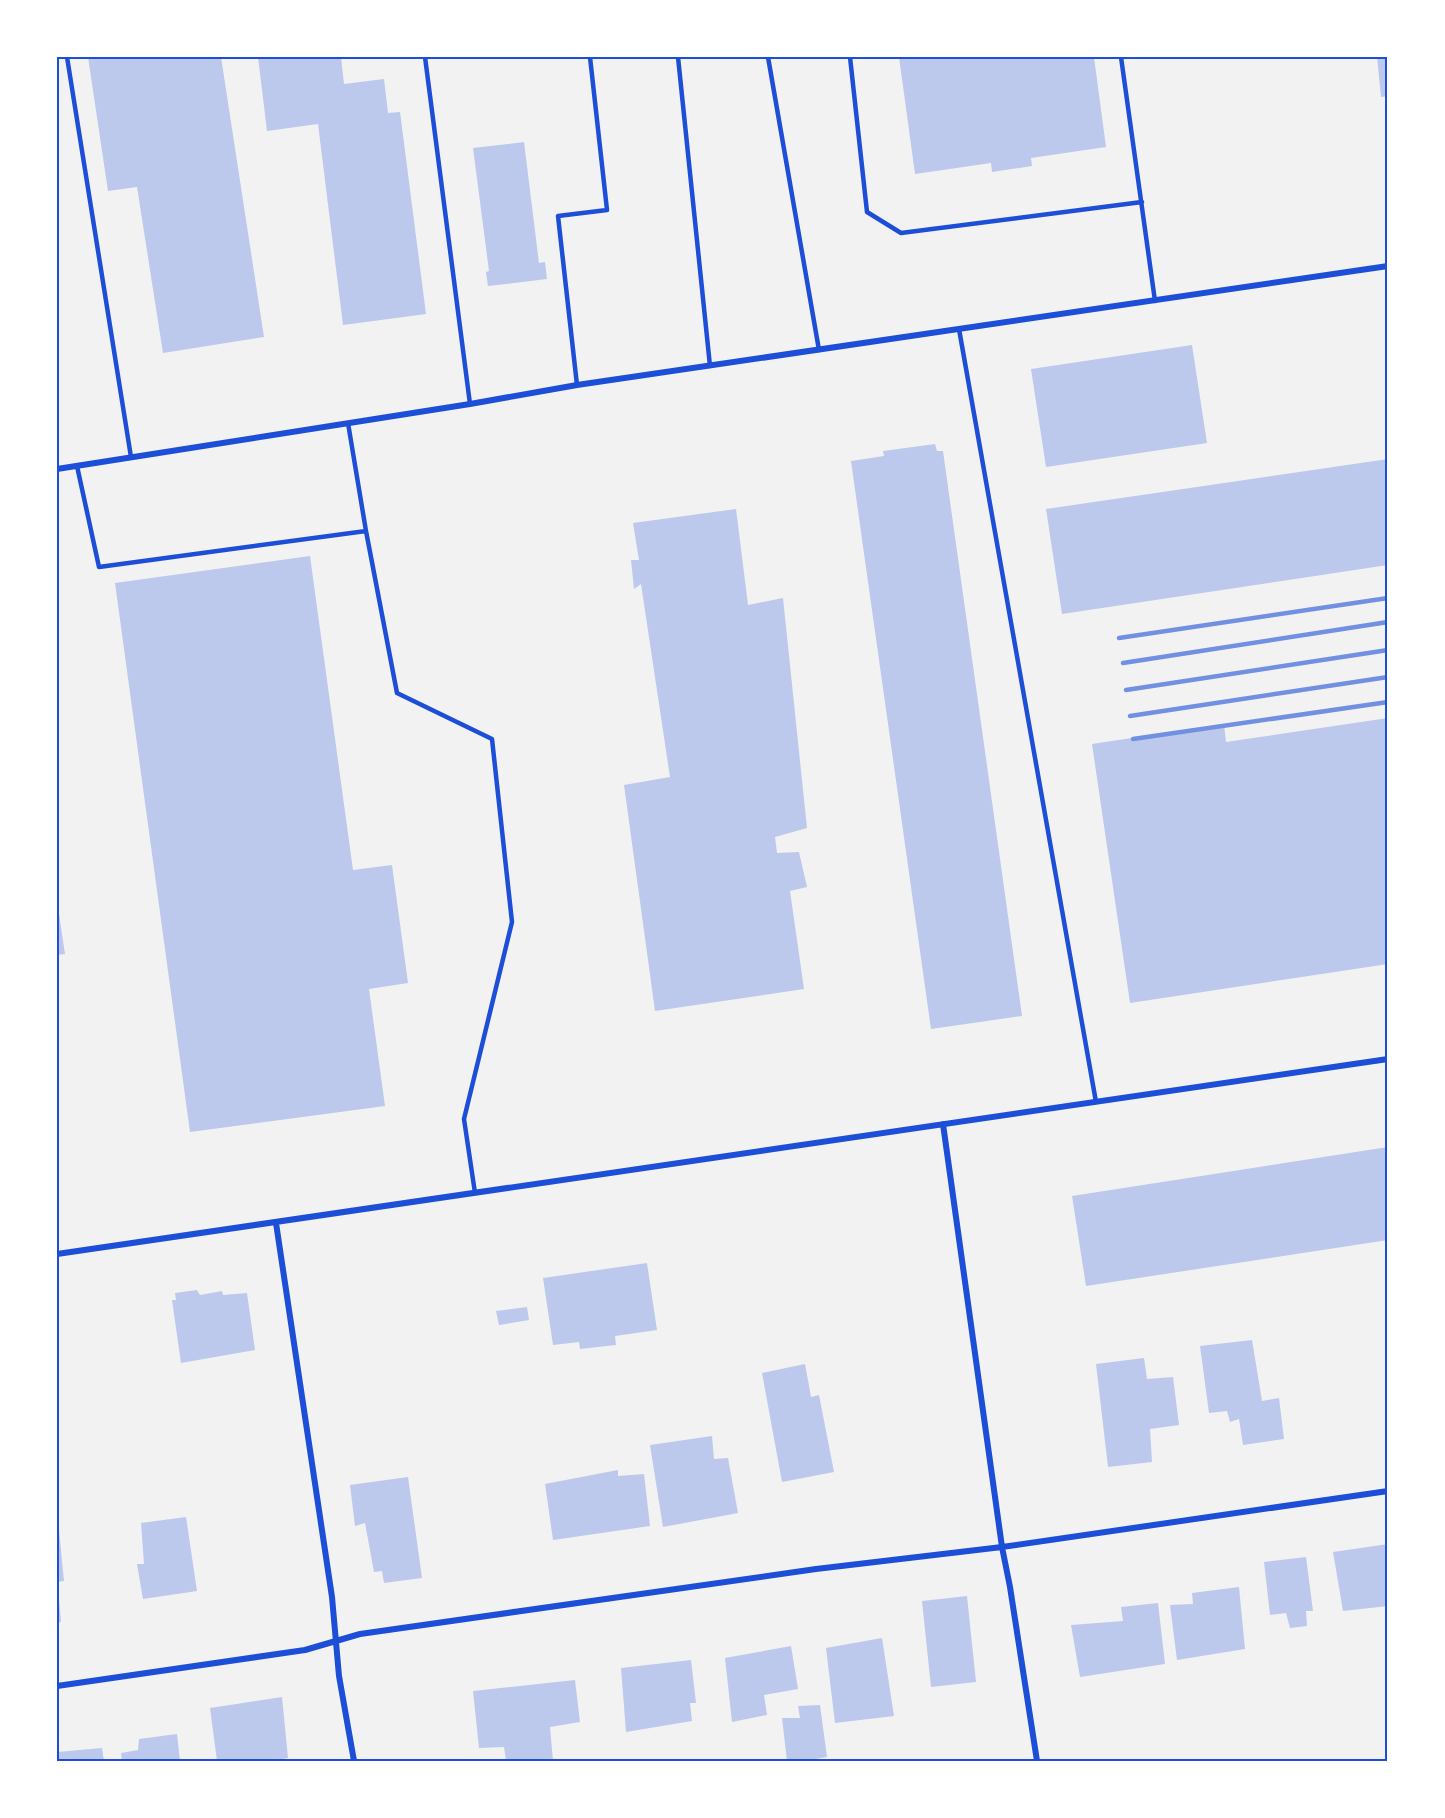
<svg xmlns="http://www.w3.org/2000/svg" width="1445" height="1818" font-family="'Crimson Pro',serif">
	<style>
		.building { fill: #bdc9ec }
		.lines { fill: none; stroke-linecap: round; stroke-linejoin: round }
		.service { stroke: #1d4ed8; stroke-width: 4.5 }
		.minor { stroke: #1d4ed8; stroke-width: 6 }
		.rail { stroke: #7290e2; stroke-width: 4.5 }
		.neatline { fill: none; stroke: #1d4ed8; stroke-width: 2 }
	</style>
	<rect width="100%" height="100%" fill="#f2f2f2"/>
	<path class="building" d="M 88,57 L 221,57 L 264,337 L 163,353 L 137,187 L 108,191 Z
		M 258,57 L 341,57 L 344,84 L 384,79 L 388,113 L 400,112 L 426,314 L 343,325 L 318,124 L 267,131 Z
		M 899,57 L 1094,57 L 1106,147 L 1031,158 L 1032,166 L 992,172 L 991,163 L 915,174 Z
		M 1377,57 L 1388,57 L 1388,96 L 1381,97 Z
		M 524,142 L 539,263 L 545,262 L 547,279 L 488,286 L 486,272 L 489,271 L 473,148 Z
		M 1192,345 L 1207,443 L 1046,467 L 1031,369 Z
		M 935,444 L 937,451 L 943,451 L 1022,1016 L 931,1029 L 851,461 L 884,456 L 883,451 Z
		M 1388,459 L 1388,565 L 1062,614 L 1046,509 Z
		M 736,509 L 748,605 L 783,598 L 807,828 L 775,837 L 777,853 L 799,852 L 807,887 L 790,891 L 804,989 L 655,1011 L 624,785 L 670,777 L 641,584 L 634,589 L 631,560 L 639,560 L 633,523 Z
		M 310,556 L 353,870 L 392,865 L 408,983 L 369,989 L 385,1106 L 190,1132 L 115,583 Z
		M 1388,718 L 1388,964 L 1130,1003 L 1092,744 L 1224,724 L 1226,742 Z
		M 57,907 L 58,907 L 65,954 L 57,955 Z
		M 1388,1147 L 1388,1240 L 1086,1286 L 1072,1196 Z
		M 647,1263 L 657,1330 L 615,1336 L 616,1345 L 580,1349 L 579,1342 L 553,1345 L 543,1278 Z
		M 197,1290 L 200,1295 L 222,1291 L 223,1295 L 247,1293 L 255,1350 L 181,1363 L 172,1300 L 176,1300 L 175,1293 Z
		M 527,1307 L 529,1320 L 499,1325 L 496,1311 Z
		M 1252,1340 L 1262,1401 L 1279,1398 L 1284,1439 L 1243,1445 L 1239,1419 L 1230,1422 L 1227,1411 L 1209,1413 L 1200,1346 Z
		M 1144,1358 L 1147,1379 L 1173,1377 L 1179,1425 L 1150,1429 L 1152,1462 L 1108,1467 L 1096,1364 Z
		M 805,1364 L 811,1397 L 819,1395 L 834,1472 L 782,1482 L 762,1373 Z
		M 712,1436 L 714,1459 L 728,1458 L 738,1513 L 663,1527 L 650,1445 Z
		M 618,1470 L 618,1476 L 644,1474 L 650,1526 L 553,1540 L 545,1484 Z
		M 408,1477 L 422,1578 L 384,1583 L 382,1571 L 374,1572 L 365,1523 L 355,1526 L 350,1485 Z
		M 186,1517 L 197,1591 L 143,1599 L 137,1564 L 144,1564 L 141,1523 Z
		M 57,1530 L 59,1530 L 64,1581 L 57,1582 Z
		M 1388,1544 L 1388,1606 L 1343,1611 L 1333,1552 Z
		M 1306,1557 L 1313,1611 L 1306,1611 L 1307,1626 L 1290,1628 L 1286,1613 L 1270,1615 L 1264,1562 Z
		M 1239,1587 L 1245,1649 L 1177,1660 L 1170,1605 L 1193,1604 L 1192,1593 Z
		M 967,1596 L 976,1682 L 931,1687 L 922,1601 Z
		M 57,1599 L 59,1599 L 61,1622 L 57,1623 Z
		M 1158,1603 L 1165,1664 L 1080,1677 L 1071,1625 L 1123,1621 L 1121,1607 Z
		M 882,1638 L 894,1716 L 835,1723 L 826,1648 Z
		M 791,1646 L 798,1689 L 764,1695 L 767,1715 L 732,1722 L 725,1658 Z
		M 691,1660 L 696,1703 L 690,1703 L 692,1721 L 626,1732 L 621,1668 Z
		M 575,1680 L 580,1722 L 550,1727 L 553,1761 L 506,1761 L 504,1747 L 479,1748 L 473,1691 Z
		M 282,1697 L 288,1758 L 270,1761 L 217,1761 L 210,1708 Z
		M 820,1705 L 827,1757 L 803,1761 L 787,1761 L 782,1718 L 800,1718 L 798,1706 Z
		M 177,1734 L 180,1761 L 122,1761 L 121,1753 L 138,1750 L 139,1739 Z
		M 102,1748 L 104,1761 L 57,1761 L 57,1752 Z"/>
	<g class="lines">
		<path class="service" d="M 67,57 L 131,457
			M 425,57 L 470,404
			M 678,57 L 710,366
			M 768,57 L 819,350
			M 850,57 L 867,212 L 901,233 L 1142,202
			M 1121,57 L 1155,301
			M 959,329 L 1096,1102
			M 577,385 L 558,216 L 607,210 L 590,57
			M 77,466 L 99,567 L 366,531 L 348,423
			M 366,531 L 397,693 L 492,739 L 512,922 L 464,1119 L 475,1193"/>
		<path class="minor" d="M 57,469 L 470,404 L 577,385 L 1388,266
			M 943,1124 L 1002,1547 L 1010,1587 L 1037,1761
			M 276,1223 L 332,1597 L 339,1676 L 354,1761
			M 57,1254 L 1388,1059
			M 57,1686 L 305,1650 L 360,1634 L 816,1569 L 1002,1547 L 1388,1491"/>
		<path class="rail" d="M 1119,638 L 1388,598
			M 1123,663 L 1388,622
			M 1126,690 L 1388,650
			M 1130,716 L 1388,677
			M 1133,739 L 1388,702"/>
	</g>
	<rect width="1445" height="1818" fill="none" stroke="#ffffff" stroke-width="117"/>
	<rect x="58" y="58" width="1328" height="1702" class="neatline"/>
</svg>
